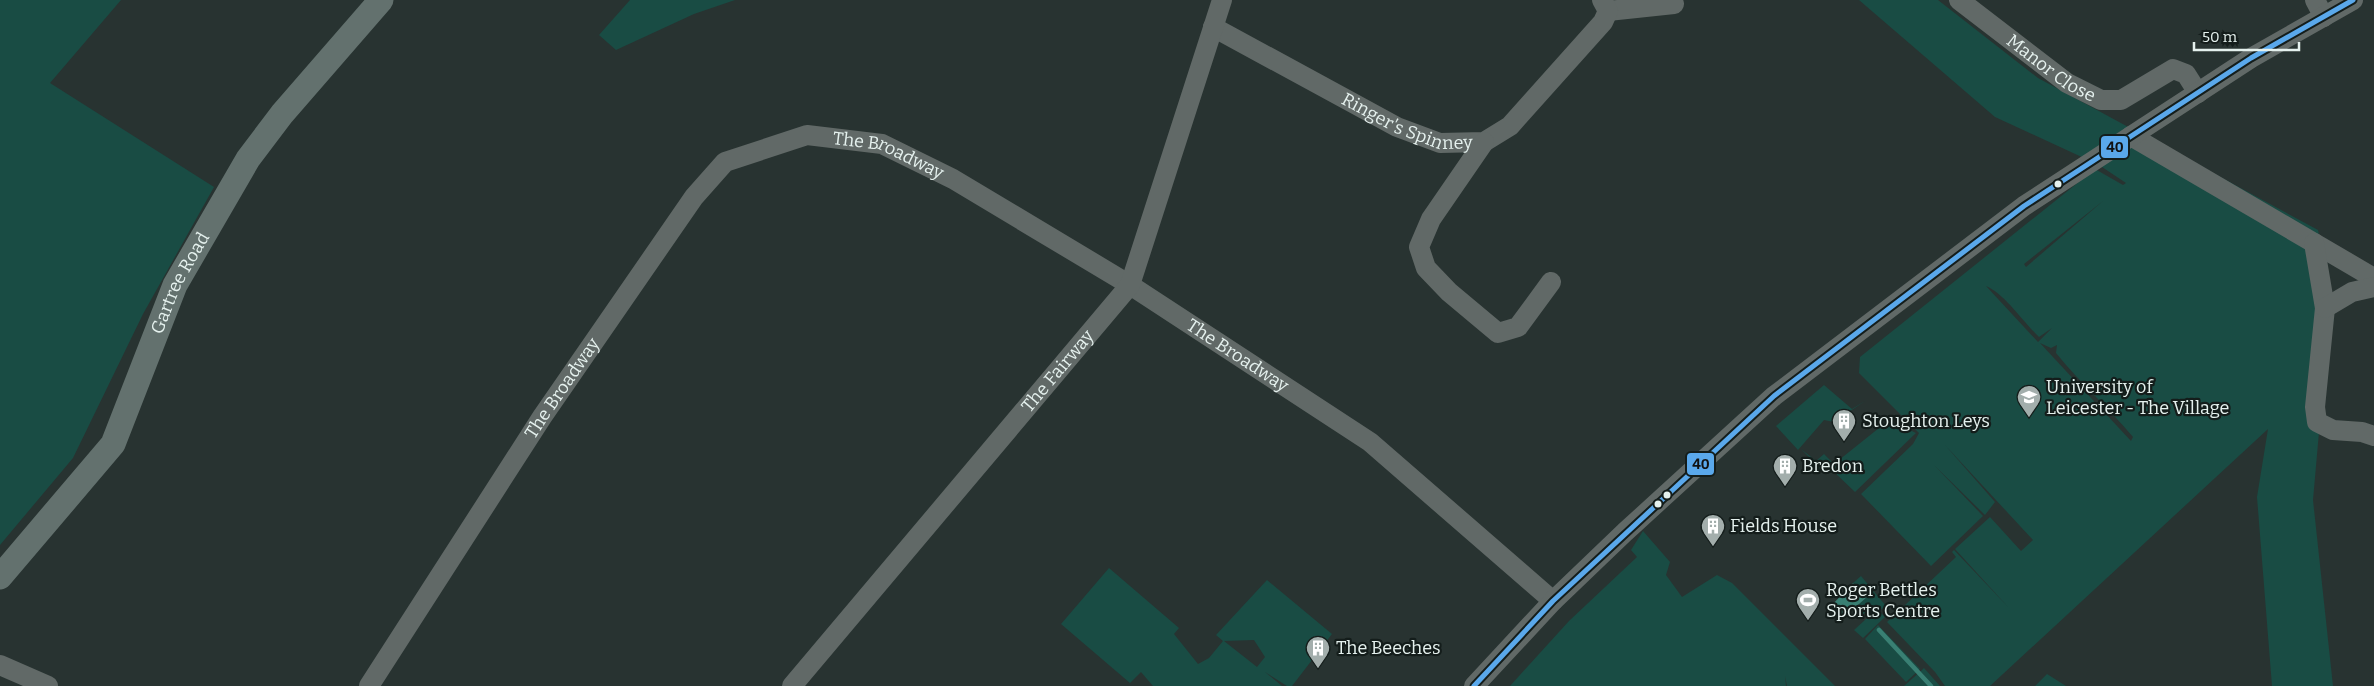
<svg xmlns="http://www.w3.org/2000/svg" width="2374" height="686" font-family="Bitter,serif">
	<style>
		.green { fill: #194c44; fill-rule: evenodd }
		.water { fill: #397f73 }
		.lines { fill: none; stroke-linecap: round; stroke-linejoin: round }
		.stream { stroke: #397f73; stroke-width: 4.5 }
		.minor { stroke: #616967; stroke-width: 20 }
		.major { stroke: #63716e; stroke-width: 25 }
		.bus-1-casing { stroke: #141d1b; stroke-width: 9 }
		.bus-1 { stroke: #5aa8eb; stroke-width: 5 }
		.bus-dot { fill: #e5f1ee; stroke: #141d1b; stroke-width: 2 }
		.labels { text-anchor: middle; stroke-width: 4.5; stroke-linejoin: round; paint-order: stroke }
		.street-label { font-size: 18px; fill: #e5f1ee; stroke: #141d1b }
		.poi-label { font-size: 18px; fill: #e5f1ee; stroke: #141d1b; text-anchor: start }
		.line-badge { stroke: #141d1b; stroke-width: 2 }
		.pale-badge-label { font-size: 14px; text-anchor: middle; font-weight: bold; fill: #111 }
	</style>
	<rect width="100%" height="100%" fill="#283331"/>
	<path class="green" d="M 0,0 L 121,0 L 50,83 L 214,187 L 143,314 L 73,458 L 0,545 Z
		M 630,0 L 735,0 L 694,14 L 616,50 L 599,35 Z
		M 1859,0 L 1938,0 L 2038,78 L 2318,230 L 2335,307 L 2319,432 L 2313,500 L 2333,686 L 2272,686 L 2257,497 L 2268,429 L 1990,686 L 1945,686 L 1935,672 L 1887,622 L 1956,557 L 1952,552 L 1954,550 L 2009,608 L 1955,549 L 1990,517 L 2021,551 L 2033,540 L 1945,445 L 1995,502 L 1985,515 L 1934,465 L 1983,516 L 1931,566 L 1861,494 L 1913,444 L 1919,433 L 1859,373 L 1860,357 L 2095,169 L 2123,185 L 2126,183 L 2099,165 L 1995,117 ZM 2103,201 L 2026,267 L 2024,264 ZM 1986,286 C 2005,294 2023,322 2039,337 L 2052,328 L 2038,342 ZM 2040,343 L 2051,348 L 2057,345 L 2056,353 C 2080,383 2108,407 2133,437 L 2131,441 Z
		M 1824,385 L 1852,409 L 1865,401 L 1834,422 L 1824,420 L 1798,450 L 1776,426 Z
		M 1889,420 L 1916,433 L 1855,492 L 1830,468 L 1825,473 L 1801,449 L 1816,461 L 1824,454 L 1834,464 Z
		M 1643,531 L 1670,562 L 1666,575 L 1682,597 L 1717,575 L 1732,583 L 1835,686 L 1787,686 L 1785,676 L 1786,686 L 1510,686 L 1569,621 L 1637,557 L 1631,550 Z
		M 1109,568 L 1179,628 L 1174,634 L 1198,664 L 1209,658 L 1223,641 L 1216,635 L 1267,580 L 1332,634 L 1292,686 L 1287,686 L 1265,672 L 1282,686 L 1153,686 L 1141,672 L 1130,683 L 1061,624 ZM 1254,640 L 1265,657 L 1257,667 L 1224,641 Z
		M 1861,576 L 1886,606 L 1879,611 L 1885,617 L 1863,638 L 1854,630 L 1877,609 L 1873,606 L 1862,615 L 1854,608 L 1867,597 L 1853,583 Z
		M 1878,625 L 1920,669 L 1906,682 L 1865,639 Z
		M 1924,668 L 1940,686 L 1904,686 L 1922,670 Z
		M 2047,674 L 2066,686 L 2035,686 Z"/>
	<path class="water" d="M 1853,583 L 1867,597 L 1842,619 L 1830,607 Z"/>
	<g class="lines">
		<path class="stream" d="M 1879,630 L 1931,686"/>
		<g class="minor">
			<path id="s1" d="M 1959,0 L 2067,83 L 2101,100 L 2121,100 L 2173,69 L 2186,74 L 2198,93"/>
			<path d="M 2315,0 L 2324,17"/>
			<path d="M 1608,11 L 1674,4"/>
			<path id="s2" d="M 1213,27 L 1397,127 L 1440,143 L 1484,142 L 1510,126 L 1603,22 L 1608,11 L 1602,0"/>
			<path d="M 2131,136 L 2374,278"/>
			<path d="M 1484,142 L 1431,219 L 1419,247 L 1426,268 L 1449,292 L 1498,333 L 1518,327 L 1551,282"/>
			<path d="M 2314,243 L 2325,308 L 2315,407 L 2317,422 L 2333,430 L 2362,432 L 2374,436"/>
			<path d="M 2325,308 L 2352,292 L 2374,287"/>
			<path d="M 0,665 L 48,686"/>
			<path id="s3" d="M 369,686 L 542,417 L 694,197 L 725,162 L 807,135 L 882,144 L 953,179 L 1130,285 L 1370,442 L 1553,601"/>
			<path id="s4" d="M 792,686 L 1130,285 L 1222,0"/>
			<path d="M 1474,686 L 1553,601 L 1625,532 L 1774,396 L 2024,206 L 2251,58 L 2353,0"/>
		</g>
		<path class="major" id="s5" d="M 0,577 L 113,444 L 175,285 L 248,159 L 282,114 L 381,0"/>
		<g class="bus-1-casing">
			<path id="bus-1" d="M 1474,686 L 1553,601 L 1774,396 L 2024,206 L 2251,58 L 2353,0"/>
		</g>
		<use href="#bus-1" class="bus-1"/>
	</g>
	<defs>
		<g id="university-pin" transform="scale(1.25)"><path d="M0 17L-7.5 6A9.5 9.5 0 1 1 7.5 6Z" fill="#a3aeac" stroke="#141d1b"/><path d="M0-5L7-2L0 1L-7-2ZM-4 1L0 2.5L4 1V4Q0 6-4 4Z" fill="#fff"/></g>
		<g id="building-pin" transform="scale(1.25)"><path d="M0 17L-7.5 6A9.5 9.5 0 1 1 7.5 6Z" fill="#a3aeac" stroke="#141d1b"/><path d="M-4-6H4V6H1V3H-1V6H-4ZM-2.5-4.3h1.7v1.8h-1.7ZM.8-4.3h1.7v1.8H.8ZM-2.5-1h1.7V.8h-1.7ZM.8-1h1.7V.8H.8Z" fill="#fff"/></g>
		<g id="stadium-pin" transform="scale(1.25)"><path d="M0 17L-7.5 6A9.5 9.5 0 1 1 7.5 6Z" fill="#a3aeac" stroke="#141d1b"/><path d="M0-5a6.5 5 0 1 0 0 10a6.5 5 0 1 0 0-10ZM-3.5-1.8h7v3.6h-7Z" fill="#fff"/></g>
	</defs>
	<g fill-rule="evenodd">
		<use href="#university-pin" x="2029" y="397"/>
		<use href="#building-pin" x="1844" y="421"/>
		<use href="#building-pin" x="1785" y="466"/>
		<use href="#building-pin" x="1713" y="526"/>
		<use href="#stadium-pin" x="1808" y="600"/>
		<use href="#building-pin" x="1318" y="648"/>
	</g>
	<g class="bus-dot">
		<circle cx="2058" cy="184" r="4.5"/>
		<circle cx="1667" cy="495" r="4.5"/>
		<circle cx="1658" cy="504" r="4.5"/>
	</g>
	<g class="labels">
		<g class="street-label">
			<text dy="6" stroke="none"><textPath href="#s1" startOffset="115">Manor Close</textPath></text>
			<text dy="6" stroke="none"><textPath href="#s2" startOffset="218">Ringer's Spinney</textPath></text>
			<text dy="6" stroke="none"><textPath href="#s3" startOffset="805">The Broadway</textPath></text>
			<text dy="6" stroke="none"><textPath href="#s5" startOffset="349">Gartree Road</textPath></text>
			<text dy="6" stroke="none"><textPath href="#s3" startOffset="1210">The Broadway</textPath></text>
			<text dy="6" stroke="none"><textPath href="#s4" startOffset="412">The Fairway</textPath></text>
			<text dy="6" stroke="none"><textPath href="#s3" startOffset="355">The Broadway</textPath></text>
		</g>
		<g class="poi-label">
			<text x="2046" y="393">University of<tspan x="2046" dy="21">Leicester - The Village</tspan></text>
			<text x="1862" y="427">Stoughton Leys</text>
			<text x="1802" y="472">Bredon</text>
			<text x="1730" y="532">Fields House</text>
			<text x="1826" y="596">Roger Bettles<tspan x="1826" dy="21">Sports Centre</tspan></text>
			<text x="1336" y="654">The Beeches</text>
		</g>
	</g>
	<g class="line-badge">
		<rect x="2100" y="135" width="29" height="24" rx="5" fill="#5aa8eb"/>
		<rect x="1686" y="452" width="29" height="24" rx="5" fill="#5aa8eb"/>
	</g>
	<g class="pale-badge-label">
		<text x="2115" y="152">40</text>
		<text x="1701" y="469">40</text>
	</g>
	<path d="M2194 42v8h105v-8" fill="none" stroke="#e5f1ee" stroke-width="2.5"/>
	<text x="2202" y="42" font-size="15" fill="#e5f1ee" stroke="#141d1b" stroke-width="4" paint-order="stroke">50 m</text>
</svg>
